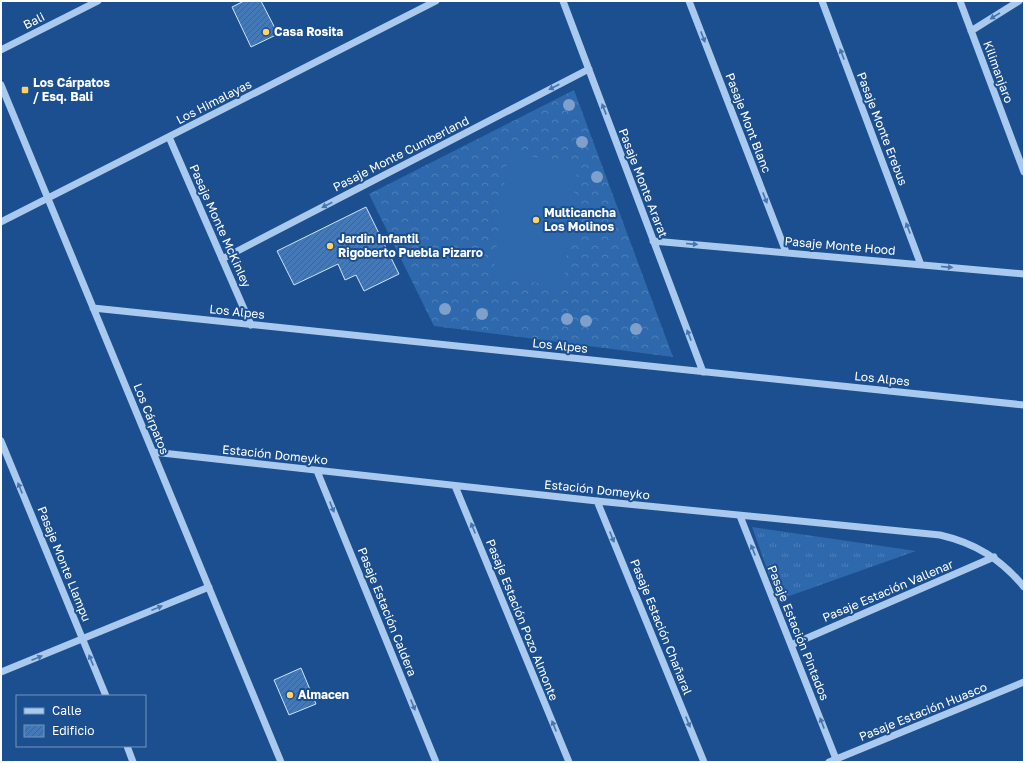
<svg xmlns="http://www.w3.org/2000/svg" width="1025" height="763" font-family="'Golos Text',sans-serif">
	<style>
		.grass { fill: url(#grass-tufts) }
		.forest { fill: url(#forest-crowns) }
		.pitch { fill: #2e69ad }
		.building { fill: url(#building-hatch); stroke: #cfe3fa }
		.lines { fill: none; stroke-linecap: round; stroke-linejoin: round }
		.minor { stroke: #a9c9ee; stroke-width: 7 }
		.tree { fill: #7ea0ca }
		.oneway { fill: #4674ac }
		.poi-dot { fill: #ffd166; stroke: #1b4f8f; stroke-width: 1.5 }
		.labels { text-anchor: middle; stroke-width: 4; stroke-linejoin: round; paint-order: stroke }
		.street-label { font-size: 12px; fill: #fff; stroke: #1b4f8f }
		.poi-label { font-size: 12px; font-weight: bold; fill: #fff; stroke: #1b4f8f; text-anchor: start }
	</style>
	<defs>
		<pattern id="grass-tufts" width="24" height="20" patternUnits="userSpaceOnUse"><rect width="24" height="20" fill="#2e69ad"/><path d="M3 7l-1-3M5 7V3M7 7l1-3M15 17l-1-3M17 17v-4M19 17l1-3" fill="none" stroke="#4d80b9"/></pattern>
		<pattern id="forest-crowns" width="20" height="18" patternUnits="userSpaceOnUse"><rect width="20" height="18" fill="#2e69ad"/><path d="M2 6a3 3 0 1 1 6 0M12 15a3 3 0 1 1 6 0" fill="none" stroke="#4d80b9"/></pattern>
		<pattern id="building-hatch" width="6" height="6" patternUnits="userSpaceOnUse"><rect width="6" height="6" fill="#4478b7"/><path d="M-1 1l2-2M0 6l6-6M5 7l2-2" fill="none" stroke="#486282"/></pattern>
	</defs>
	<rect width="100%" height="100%" fill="#1b4f8f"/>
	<path class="grass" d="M 752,527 L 916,551 L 778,600 Z"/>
	<path class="forest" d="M 574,90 L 673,357 L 434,326 L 369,194 Z"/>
	<path class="pitch" d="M 508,154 L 578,162 L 563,286 L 493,277 Z"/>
	<path class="building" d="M 244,1 L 261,1 L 278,34 L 251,47 L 232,7 Z
		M 366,207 L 399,274 L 364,291 L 356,275 L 345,280 L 338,264 L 294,285 L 277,251 Z
		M 301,668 L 316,704 L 289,715 L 274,680 Z"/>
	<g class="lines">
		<path class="minor" d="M 563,1 L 703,372
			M 689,1 L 786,252
			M 822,1 L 921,265
			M 960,1 L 1024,172
			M 971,31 L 1019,1
			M 1,50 L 98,1
			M 1,85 L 281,762
			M 169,137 L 251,325
			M 1,222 L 436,1
			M 653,241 L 1024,274
			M 222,259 L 589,69
			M 93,308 L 1024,405
			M 1,441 L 106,696
			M 153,452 L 597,501 L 940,535 C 975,543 1001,559 1024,587
			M 317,471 L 436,762
			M 455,486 L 569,762
			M 597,501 L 704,762
			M 740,516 L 836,759
			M 791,645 L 994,557
			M 1,672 L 209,587
			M 127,746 L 133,762
			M 829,762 L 1024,682"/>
	</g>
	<g class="tree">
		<circle cx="569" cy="105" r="6"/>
		<circle cx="582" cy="142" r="6"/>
		<circle cx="597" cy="177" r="6"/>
		<circle cx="445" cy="309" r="6"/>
		<circle cx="482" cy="314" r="6"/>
		<circle cx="567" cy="319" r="6"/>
		<circle cx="586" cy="321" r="6"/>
		<circle cx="636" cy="329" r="6"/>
	</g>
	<defs><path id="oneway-solid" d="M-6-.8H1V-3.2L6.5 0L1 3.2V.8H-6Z"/></defs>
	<g class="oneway">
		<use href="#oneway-solid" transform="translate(995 16) rotate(148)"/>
		<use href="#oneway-solid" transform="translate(703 37) rotate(69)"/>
		<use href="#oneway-solid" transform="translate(842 54) rotate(-111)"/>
		<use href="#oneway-solid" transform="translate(554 87) rotate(153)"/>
		<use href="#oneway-solid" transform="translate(604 109) rotate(-111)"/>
		<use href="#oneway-solid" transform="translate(765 198) rotate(69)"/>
		<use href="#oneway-solid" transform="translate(327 205) rotate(153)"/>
		<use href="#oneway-solid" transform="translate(908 228) rotate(-111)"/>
		<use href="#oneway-solid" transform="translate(692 244) rotate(5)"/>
		<use href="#oneway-solid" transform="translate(947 267) rotate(5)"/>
		<use href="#oneway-solid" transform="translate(689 335) rotate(-111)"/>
		<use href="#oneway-solid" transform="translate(20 488) rotate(-112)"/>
		<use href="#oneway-solid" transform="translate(332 507) rotate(68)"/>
		<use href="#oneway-solid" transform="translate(473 528) rotate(-112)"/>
		<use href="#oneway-solid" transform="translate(612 537) rotate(68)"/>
		<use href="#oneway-solid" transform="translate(753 550) rotate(-112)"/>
		<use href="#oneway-solid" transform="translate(157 608) rotate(-22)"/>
		<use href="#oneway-solid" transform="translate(37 658) rotate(-22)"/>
		<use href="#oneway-solid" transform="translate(91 660) rotate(-112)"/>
		<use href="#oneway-solid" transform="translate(413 705) rotate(68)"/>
		<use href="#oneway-solid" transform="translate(688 722) rotate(68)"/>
		<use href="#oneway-solid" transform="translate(822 723) rotate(-111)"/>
		<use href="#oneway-solid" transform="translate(554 726) rotate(-112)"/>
	</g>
	<g class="poi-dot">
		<circle cx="266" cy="32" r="4"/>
		<rect x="21" y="86" width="8" height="8" rx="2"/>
		<circle cx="536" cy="220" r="4"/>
		<circle cx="330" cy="246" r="4"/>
		<circle cx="290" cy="695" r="4"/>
	</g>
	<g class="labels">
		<g class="street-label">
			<text transform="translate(34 21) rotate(-27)" y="4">Bali</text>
			<text transform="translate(998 72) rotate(70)" y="4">Kilimanjaro</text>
			<text transform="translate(214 102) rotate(-27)" y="4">Los Himalayas</text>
			<text transform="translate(748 123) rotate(69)" y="4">Pasaje Mont Blanc</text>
			<text transform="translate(882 129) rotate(69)" y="4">Pasaje Monte Erebus</text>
			<text transform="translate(401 154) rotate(-27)" y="4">Pasaje Monte Cumberland</text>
			<text transform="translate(643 183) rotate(69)" y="4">Pasaje Monte Ararat</text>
			<text transform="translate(220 226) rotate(66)" y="4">Pasaje Monte McKinley</text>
			<text transform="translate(840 246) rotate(5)" y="4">Pasaje Monte Hood</text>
			<text transform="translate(237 312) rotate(6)" y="4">Los Alpes</text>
			<text transform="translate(560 346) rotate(6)" y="4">Los Alpes</text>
			<text transform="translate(882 379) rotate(6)" y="4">Los Alpes</text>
			<text transform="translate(151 419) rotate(68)" y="4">Los Cárpatos</text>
			<text transform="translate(275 455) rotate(6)" y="4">Estación Domeyko</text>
			<text transform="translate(597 490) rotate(6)" y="4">Estación Domeyko</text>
			<text transform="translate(64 564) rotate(68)" y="4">Pasaje Monte Llampu</text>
			<text transform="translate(888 591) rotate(-23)" y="4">Pasaje Estación Vallenar</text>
			<text transform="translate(387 612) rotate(68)" y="4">Pasaje Estación Caldera</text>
			<text transform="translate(522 620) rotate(68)" y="4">Pasaje Estación Pozo Almonte</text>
			<text transform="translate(661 627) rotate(68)" y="4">Pasaje Estación Chañaral</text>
			<text transform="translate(798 633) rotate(68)" y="4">Pasaje Estación Pintados</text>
			<text transform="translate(923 712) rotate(-22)" y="4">Pasaje Estación Huasco</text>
		</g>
		<g class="poi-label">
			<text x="274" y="36">Casa Rosita</text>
			<text x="33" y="87">Los Cárpatos<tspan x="33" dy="14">/ Esq. Bali</tspan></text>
			<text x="544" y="217">Multicancha<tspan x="544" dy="14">Los Molinos</tspan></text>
			<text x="338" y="243">Jardin Infantil<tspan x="338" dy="14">Rigoberto Puebla Pizarro</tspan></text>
			<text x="298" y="699">Almacen</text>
		</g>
	</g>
	<rect width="1025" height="763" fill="none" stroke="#ffffff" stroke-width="4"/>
	<rect x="16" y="695" width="130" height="52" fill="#1b4f8f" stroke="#7695bc"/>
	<rect x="24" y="708" width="20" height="6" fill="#a9c9ee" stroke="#7695bc"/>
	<text x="52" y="715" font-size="12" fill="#ffffff">Calle</text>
	<rect x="24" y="725" width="20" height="12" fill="url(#building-hatch)" stroke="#7695bc"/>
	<text x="52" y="735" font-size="12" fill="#ffffff">Edificio</text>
</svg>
